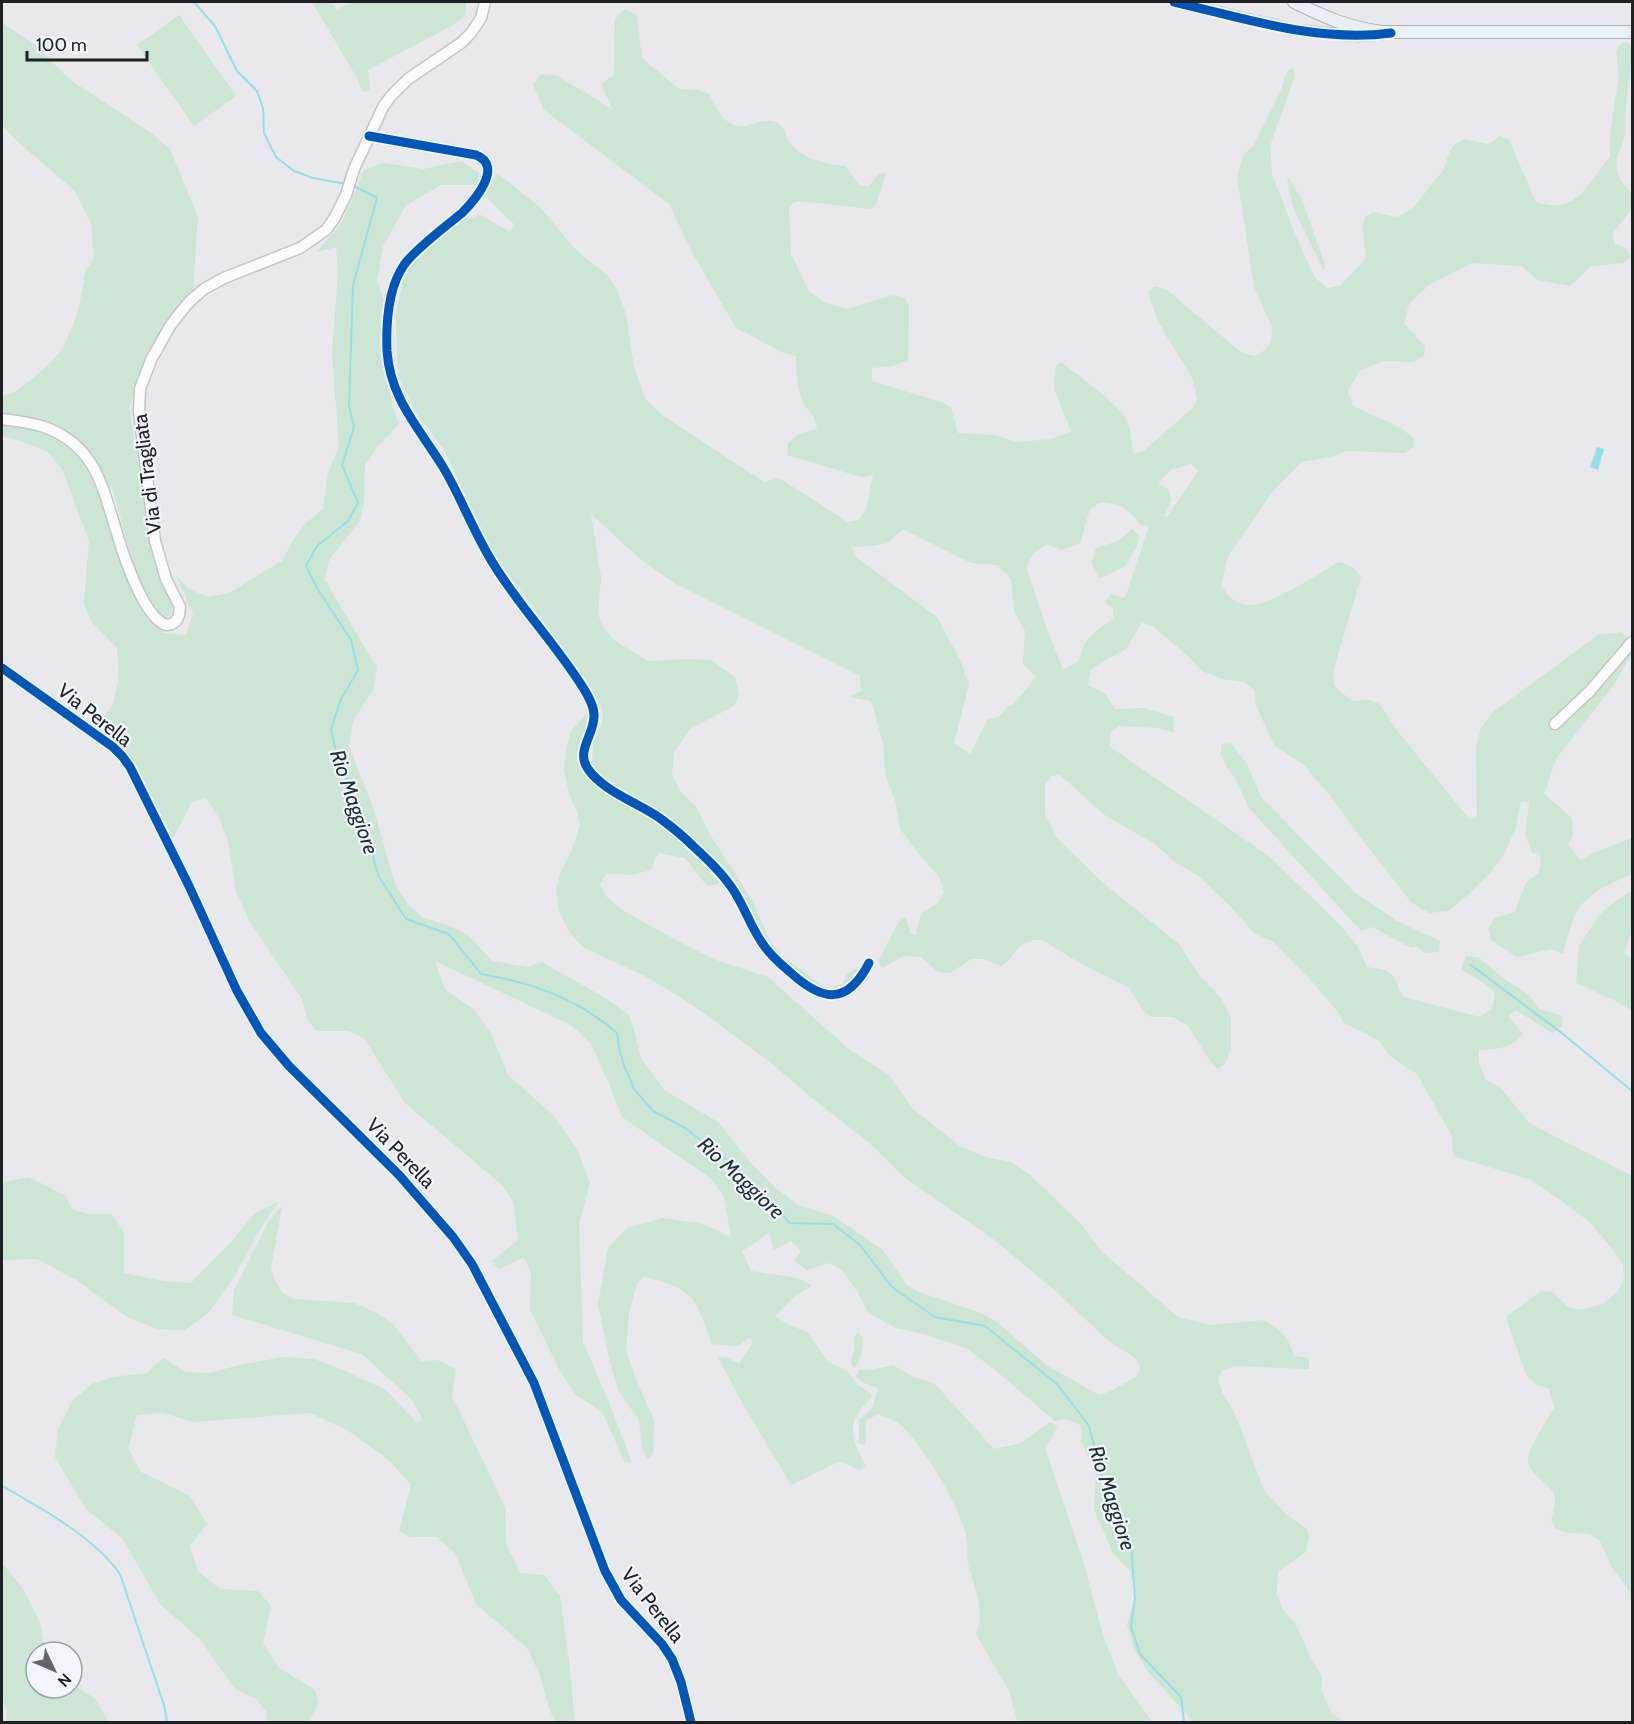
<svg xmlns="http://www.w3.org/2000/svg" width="1634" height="1724" font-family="Cabin,sans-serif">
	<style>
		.green { fill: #cce5d4; fill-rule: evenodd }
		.water { fill: #95e0e6 }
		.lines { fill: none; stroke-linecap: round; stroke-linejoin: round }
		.stream { stroke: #95e0e6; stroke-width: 2 }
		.minor-casing { stroke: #c5c5c9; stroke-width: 13 }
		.major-casing { stroke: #adb3bd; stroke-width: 14 }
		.minor { stroke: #fcfcfc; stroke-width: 10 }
		.major { stroke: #ebeff4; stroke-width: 12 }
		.cycleway-casing { stroke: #f2f5fe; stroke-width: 13 }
		.cycleway { stroke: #0057b8; stroke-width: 9 }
		.labels { text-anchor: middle; stroke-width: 4.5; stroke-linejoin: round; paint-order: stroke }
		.street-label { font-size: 20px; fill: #1f2023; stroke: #f2f5fe }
		.water-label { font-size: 21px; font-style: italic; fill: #1c3031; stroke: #f2f5fe }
	</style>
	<rect width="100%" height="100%" fill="#e8e8ed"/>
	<path class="green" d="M 312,2 L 332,2 L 336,10 L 352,2 L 466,2 L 466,14 L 455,24 L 368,70 L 370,90 L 363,92 L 357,78 Z
		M 625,9 L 637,15 L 642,58 L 679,89 L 698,90 L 709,94 C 713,101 716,108 720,114 C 743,142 760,111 779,124 C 785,128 785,134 788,140 C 800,158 824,164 845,166 L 860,186 L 869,186 L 878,174 L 886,173 L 877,203 L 871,209 L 799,201 L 793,203 L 789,209 L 791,254 L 809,291 L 824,302 L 847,309 L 893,295 L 905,298 L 909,307 L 908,360 L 893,366 L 872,368 L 872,381 L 944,403 L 951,408 L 958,433 L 995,435 L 1016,442 L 1052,439 L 1071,431 L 1054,389 L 1056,365 L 1061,362 C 1075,373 1122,406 1127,421 C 1131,431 1132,442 1133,453 L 1142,452 L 1192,409 L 1197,399 C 1195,391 1194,383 1191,376 C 1176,348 1153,323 1149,291 L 1154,286 L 1167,290 L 1242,353 L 1255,356 L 1265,350 L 1271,342 L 1272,327 L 1254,287 L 1237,176 L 1243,156 L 1255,143 L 1282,88 L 1286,73 L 1292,67 L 1295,75 L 1270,146 L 1272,174 L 1295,234 L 1315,278 L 1328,288 L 1341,285 L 1366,258 L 1362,227 L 1366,216 L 1373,212 L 1397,217 L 1413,208 L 1444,169 L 1448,155 L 1454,145 L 1464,139 L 1489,144 L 1500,136 L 1509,140 L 1536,202 C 1578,216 1587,183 1610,157 L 1610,135 L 1619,75 L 1616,51 L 1621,44 L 1626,42 L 1632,45 C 1632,69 1627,92 1625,116 C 1624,122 1626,128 1625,134 C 1623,147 1614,157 1617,170 C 1619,180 1626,187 1632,194 L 1632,209 L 1612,234 L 1615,244 L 1627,249 L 1631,256 L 1624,263 L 1591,266 L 1570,286 L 1538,280 L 1521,266 L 1473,263 L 1429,285 L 1409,304 L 1404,324 L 1425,346 L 1424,356 L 1413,362 L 1384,361 L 1360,371 L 1348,390 L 1353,406 L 1399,427 L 1414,438 L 1413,447 L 1405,453 L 1346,451 L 1334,456 L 1302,462 L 1274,490 L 1228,556 L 1221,585 C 1227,594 1233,603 1246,605 C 1268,608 1318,574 1339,562 L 1353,567 L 1361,577 L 1333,672 L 1334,686 L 1352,701 L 1370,700 L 1380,704 L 1395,728 L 1470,820 L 1477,816 L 1476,747 L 1481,728 L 1493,712 L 1598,635 L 1622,632 L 1632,645 L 1632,653 L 1614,685 L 1556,759 L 1544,794 L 1572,818 L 1573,835 L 1568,845 L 1581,860 L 1593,853 L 1632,838 L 1632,874 C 1618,881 1599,887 1587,899 C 1572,912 1568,936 1563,954 L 1551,949 L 1517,957 L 1491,940 L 1488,929 L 1495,918 L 1515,912 L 1525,884 L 1539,872 L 1541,861 L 1539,852 L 1533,854 L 1525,835 L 1529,803 L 1521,801 L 1515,830 L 1504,854 L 1490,873 L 1470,893 L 1448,911 L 1429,913 L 1411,902 L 1354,829 L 1332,798 L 1303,764 L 1275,746 L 1256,706 L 1255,691 L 1245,682 L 1222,679 L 1202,671 L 1188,656 L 1154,627 L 1142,622 L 1127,648 L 1091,669 L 1088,685 L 1105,694 L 1115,709 L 1144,708 L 1173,717 L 1174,733 L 1159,728 L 1119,726 L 1111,732 L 1109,746 L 1270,857 L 1343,928 L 1358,947 L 1367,967 C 1395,971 1392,972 1403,997 L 1480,1017 L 1492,1009 L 1495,993 L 1480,980 L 1461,970 L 1466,956 L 1478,957 L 1502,977 L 1529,995 L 1539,1009 L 1563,1016 L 1562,1026 L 1552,1033 L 1516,1010 L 1508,1016 L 1523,1034 C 1510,1050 1498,1048 1479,1050 L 1479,1062 L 1486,1080 L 1500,1087 L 1529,1123 L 1632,1176 L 1632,1617 L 1630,1592 L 1611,1566 L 1600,1541 L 1590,1534 L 1570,1533 L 1556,1529 L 1551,1520 C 1553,1514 1555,1507 1555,1501 C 1556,1483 1527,1477 1528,1459 C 1528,1449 1548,1418 1554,1408 L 1549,1389 L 1536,1384 L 1526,1375 L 1506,1317 L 1541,1291 L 1553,1292 L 1568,1307 L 1580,1310 L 1603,1304 L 1619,1290 L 1624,1279 L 1623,1263 L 1590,1222 L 1532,1180 L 1453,1156 L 1452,1136 L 1417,1074 L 1390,1056 L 1379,1041 L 1361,1031 L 1345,1024 L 1337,1011 L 1316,986 L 1272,941 L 1255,934 L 1230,906 L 1197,875 L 1176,863 L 1155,844 L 1106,816 L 1060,775 L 1051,776 L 1045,785 L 1045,814 L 1057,838 L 1102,882 L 1179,944 L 1199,975 L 1221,998 L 1231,1018 L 1231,1047 L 1226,1063 L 1218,1069 L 1210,1061 L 1188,1026 L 1173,1017 L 1151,1017 L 1143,1010 L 1129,988 L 1078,962 L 1043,940 L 1033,940 L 1021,945 L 1007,962 L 1001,966 L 983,959 L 971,959 L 950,973 L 938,972 L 921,957 L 904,956 L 882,968 L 878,961 L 899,921 L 906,917 L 910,933 L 916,936 L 921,913 L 937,904 L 944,893 L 940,878 L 919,854 L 900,829 L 895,800 L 885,773 L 883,743 L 871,701 L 849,697 L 861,691 L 860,676 L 674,583 L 639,558 L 591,514 L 601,577 L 598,614 L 603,627 L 614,640 L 648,661 L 687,659 L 711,660 L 735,677 L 739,695 L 734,706 L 690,729 L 674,752 L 672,775 L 680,791 L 695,805 L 711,836 L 752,900 L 769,939 L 782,956 L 823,986 L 831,988 L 842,984 L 847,974 L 860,967 L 860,970 L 854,981 L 838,991 L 820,990 L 780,960 L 769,948 L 720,869 L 612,786 L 592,766 L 593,744 L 603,719 L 601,706 L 563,648 L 489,547 L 444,449 L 417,415 L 398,376 L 396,313 L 405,272 L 418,253 L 457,221 L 481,215 L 510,232 L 514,224 L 484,195 L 497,173 L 541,208 L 576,250 L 608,276 L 617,290 L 626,314 L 634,367 L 645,398 L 661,414 L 764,482 L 779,478 L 848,522 L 858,520 L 866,510 L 873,475 L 861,477 L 787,455 L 788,443 L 799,434 L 817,429 C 815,413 811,416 804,404 C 797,392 796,369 796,356 L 784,353 L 736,328 L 693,254 L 669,204 L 544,110 L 533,85 L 541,74 L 556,75 L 612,109 L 601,84 L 614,75 L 615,19 ZM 1191,464 L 1198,471 L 1167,517 L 1164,516 L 1172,499 L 1167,488 L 1158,483 L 1171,470 ZM 1099,503 C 1120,502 1128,509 1141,525 L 1149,526 L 1125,598 L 1111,594 L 1105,602 L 1113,609 L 1113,619 L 1097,630 L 1085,643 L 1078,662 L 1063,670 L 1046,626 L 1026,567 L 1034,553 L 1047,544 L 1061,550 L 1080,543 L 1090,509 ZM 903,529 L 971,563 L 998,565 L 1011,579 L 1014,610 L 1025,631 L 1023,664 L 1036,677 L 1014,704 L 1009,705 L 999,717 L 988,719 L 970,754 L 954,743 L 969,685 L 961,662 L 937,617 L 856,557 L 851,547 L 871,546 L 888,543 Z
		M 179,15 L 236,96 L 194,126 L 137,45 Z
		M 2,22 L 35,45 L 69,79 L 151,133 L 170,149 L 198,217 L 193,289 L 160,331 L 129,408 L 158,575 L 172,605 L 172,614 L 166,618 L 157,613 L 139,584 L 113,491 L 99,466 L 87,448 L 55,425 L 2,412 L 2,396 L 17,391 L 46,367 L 62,350 L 78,312 L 86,270 L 94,258 L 91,224 L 75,191 L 19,143 L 2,125 Z
		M 462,161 L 479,173 L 478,185 L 441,185 L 406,205 L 383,246 L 377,280 L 385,304 L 382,352 L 392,404 L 399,424 L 377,447 L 365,465 L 364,501 L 360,521 L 329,560 L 325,580 L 377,668 L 374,688 L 353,721 L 349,746 L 374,810 L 395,884 L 409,906 L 422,917 L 453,927 L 469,936 L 492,961 L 527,967 L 542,962 L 607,999 L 630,1016 L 641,1058 L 664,1090 L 718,1122 L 751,1163 L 776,1188 L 798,1205 L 833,1216 L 882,1249 L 907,1285 L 919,1292 L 981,1313 L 997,1322 L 1048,1366 L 1099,1395 L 1111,1391 L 1136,1377 L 1140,1369 L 1137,1359 L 1107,1340 L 1058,1293 L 992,1238 L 905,1178 L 867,1141 L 813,1099 L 770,1062 L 694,1006 L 643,975 L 584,948 L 569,932 L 559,911 L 556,890 L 560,873 L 572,850 L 580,826 L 577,812 L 569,794 L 564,770 L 567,746 L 571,731 L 589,711 L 592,717 L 584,770 L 659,821 L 692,848 L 720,879 L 718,884 L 707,886 L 685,858 L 658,853 L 651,870 L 632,875 L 606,873 L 600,885 L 606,896 L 620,909 L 667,935 L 713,959 L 768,977 L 850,1050 L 888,1074 L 913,1109 L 960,1146 L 985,1157 L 1011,1162 L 1030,1175 L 1081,1224 L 1101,1251 L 1178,1317 L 1210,1325 L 1264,1320 L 1278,1329 L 1287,1339 L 1295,1356 L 1309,1358 L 1309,1369 L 1235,1366 L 1222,1371 L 1218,1378 L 1222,1392 L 1235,1414 L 1264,1490 L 1287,1515 L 1306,1528 L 1309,1536 L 1306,1552 L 1279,1571 L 1277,1581 L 1277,1596 L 1283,1610 L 1295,1623 L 1311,1658 L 1321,1675 L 1322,1692 L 1332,1714 L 1345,1722 L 1194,1722 L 1148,1672 L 1135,1650 L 1127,1625 L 1136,1594 L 1130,1571 L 1113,1553 L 1094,1509 L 1096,1474 L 1081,1441 L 1082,1431 L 1080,1425 L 1066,1419 L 1055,1421 L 995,1370 L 966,1348 L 924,1334 L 895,1328 L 868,1312 L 857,1291 L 841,1269 L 829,1263 L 807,1270 L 794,1261 L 801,1251 L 791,1241 L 774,1250 L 769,1233 L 742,1251 L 751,1271 L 798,1278 L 812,1286 L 795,1296 L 775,1316 L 789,1325 L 807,1332 L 829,1363 L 846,1370 L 857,1384 L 871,1394 L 871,1398 C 844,1425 851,1436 866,1467 L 859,1470 L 840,1461 L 791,1485 L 741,1401 L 718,1357 L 728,1358 L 739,1364 L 753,1342 L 750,1337 L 739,1346 L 712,1344 C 706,1330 702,1312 693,1300 C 683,1286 660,1280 643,1277 L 637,1284 L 629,1313 L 626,1351 L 638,1384 L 654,1420 L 653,1454 L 648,1459 L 642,1449 L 639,1420 L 619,1392 L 610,1363 L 598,1304 L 608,1248 L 627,1228 L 663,1218 L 703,1224 L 731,1237 L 724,1196 L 710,1178 L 622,1117 L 610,1086 L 591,1044 L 571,1025 L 435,961 L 445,989 L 474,1010 L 491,1033 L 508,1075 L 552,1114 L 577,1149 L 590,1183 L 579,1224 L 583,1342 L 608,1400 L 632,1463 L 624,1461 L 603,1413 L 576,1395 L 560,1371 L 530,1310 L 531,1274 L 524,1257 L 500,1269 L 491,1262 L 518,1240 L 513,1202 L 503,1186 L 405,1103 L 364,1038 L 349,1031 L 317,1031 L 307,1019 L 302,999 L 250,922 L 236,892 L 228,841 L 219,818 L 206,798 L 192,802 L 173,838 L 169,837 L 120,749 L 97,726 L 113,704 L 119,676 L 117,648 L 92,622 L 84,604 L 89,541 L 62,469 L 48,452 L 18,440 L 2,436 L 2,425 L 29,429 L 63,439 L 83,462 L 101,499 L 138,600 L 163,633 L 186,635 L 193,614 L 176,575 L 189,589 L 208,597 L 229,593 L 282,561 L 292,542 L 305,524 L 323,509 L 328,473 L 339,446 L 332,352 L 338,275 L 336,247 L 317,252 L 341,224 L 364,170 L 384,163 L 424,169 Z
		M 1289,178 L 1303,202 L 1325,265 L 1325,269 L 1322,268 L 1293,207 L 1287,179 Z
		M 1132,529 L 1139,535 L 1137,547 L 1125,566 L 1099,579 L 1092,563 L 1096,548 L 1118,541 Z
		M 1231,743 L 1247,764 L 1261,797 L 1354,892 L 1397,921 L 1440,941 L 1439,952 L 1424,953 L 1416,946 L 1411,948 L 1372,927 L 1361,931 L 1249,808 L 1235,778 L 1226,766 L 1221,754 L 1221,745 Z
		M 1632,891 L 1632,930 L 1624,952 L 1632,959 L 1632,1011 L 1614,1000 L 1576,983 L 1579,946 L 1600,914 L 1617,900 Z
		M 29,1177 L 66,1196 L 72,1209 L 88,1214 L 111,1214 L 124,1232 L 124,1273 L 164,1281 L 191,1283 L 233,1240 L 255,1213 L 280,1201 L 266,1219 L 232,1280 L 208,1313 L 185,1330 L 157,1329 L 127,1317 L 78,1281 L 37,1259 L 2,1260 L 2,1180 L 4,1182 Z
		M 282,1206 L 271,1268 L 275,1281 L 283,1293 L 294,1299 L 354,1303 L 375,1312 L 393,1324 L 421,1361 L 437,1360 L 456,1369 L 452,1396 L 505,1507 L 506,1545 L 521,1573 L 544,1575 L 560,1596 L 569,1661 L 575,1722 L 556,1722 L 550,1711 L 539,1673 L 527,1648 L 476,1604 L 455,1553 L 437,1537 L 410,1537 L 399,1531 L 411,1485 L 389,1460 L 347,1430 L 310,1413 L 193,1422 L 163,1413 L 137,1415 L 128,1448 L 141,1472 L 190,1496 L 207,1524 L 190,1546 L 197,1570 L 220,1589 L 258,1591 L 271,1606 L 263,1643 L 278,1667 L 315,1690 L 318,1703 L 309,1722 L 266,1722 L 267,1713 L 256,1699 L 235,1689 L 200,1639 L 161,1605 L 122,1538 L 86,1509 L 55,1457 L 58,1429 L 72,1401 L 92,1384 L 113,1377 L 147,1373 L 163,1358 L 186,1372 L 210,1373 L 239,1365 L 284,1357 L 314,1359 L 343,1370 L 386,1390 L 415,1421 L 424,1422 L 412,1400 L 362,1354 L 232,1315 L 234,1290 L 268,1223 Z
		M 858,1332 L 863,1338 C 864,1350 861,1357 855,1368 L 852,1366 L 851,1361 L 854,1351 L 855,1336 Z
		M 893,1365 L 913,1377 L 934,1383 L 994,1449 L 1021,1443 L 1050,1422 L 1058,1426 L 1045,1449 L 1082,1557 L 1103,1635 L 1118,1674 L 1152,1722 L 1022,1722 L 1017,1720 L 1009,1691 L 976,1634 C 986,1612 974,1586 968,1564 C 966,1556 969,1549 967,1541 C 963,1510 925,1449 902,1426 C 897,1421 886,1417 878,1414 L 866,1421 L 865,1445 L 859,1443 L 859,1420 L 872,1408 L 878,1388 L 863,1383 L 856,1376 L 860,1369 L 870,1370 Z
		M 2,1563 L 22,1587 L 40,1623 L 45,1652 L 36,1652 L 36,1688 L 72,1688 L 72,1683 L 95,1699 L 109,1722 L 7,1722 L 7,1709 L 2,1700 Z"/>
	<path class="water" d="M 1597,447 L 1604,449 L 1598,470 L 1590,467 Z"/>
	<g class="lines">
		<path class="stream" d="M 194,2 L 215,26 L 237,71 L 257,91 L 263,108 L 264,133 L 276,157 L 294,171 L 313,178 L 346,184
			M 352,185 L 377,198 L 353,285 L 349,406 L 354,427 L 342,465 L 358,503 L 348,521 L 317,546 L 306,566 L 317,588 L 351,640 L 358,670 L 341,699 L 331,729 L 337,757 L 360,807 L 378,875 L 406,919 L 449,934 L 481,974 C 533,983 578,999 617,1033 L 619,1048 L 624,1065 L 634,1089 L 653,1111 L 685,1128 L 726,1159 L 740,1180 L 772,1203 L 790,1223 L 833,1224 L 860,1245 L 892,1287 L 935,1317 L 985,1326 L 1058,1385 L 1089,1426 L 1104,1484 L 1131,1543 L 1135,1598 L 1131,1627 L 1140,1654 L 1181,1697 L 1184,1722
			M 1471,965 L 1563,1034 L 1632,1091
			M 2,1486 C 41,1508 94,1537 120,1574 L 164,1705 L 167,1722"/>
		<g class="minor-casing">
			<path id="minor" d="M 1174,2 L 1295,30 L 1358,36 L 1382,34
				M 369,136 L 476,155 C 504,166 475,200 462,213 C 446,226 415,249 404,265 C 388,288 386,324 387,351 C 390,398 419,428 443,467 C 462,499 475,536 496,568 C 522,609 556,645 582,686 C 587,694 594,705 594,715 C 595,734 575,751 588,769 C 604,792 639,803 661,819 C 672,827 683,836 693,846 C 707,859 721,872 732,888 C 745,907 751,929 765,947 C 772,957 782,965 791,973 C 822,1001 847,1006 869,963
				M 2,419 C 17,421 32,422 47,428 C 95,447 102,485 116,530 C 122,551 130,574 140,594 C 146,606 154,620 166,625 L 172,624 L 177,620 L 179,615 L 180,607 L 166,579 L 155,541 L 139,412 L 140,389 L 151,360 L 170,326 L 180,313 L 190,301 L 204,289 L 224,278 L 300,248 L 326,230 L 334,219 L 346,195 L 354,169 L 383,107 L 391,96 L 408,79 L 461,43 L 471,33 L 481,18 L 485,2
				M 2,668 L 113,747 L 122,756 L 130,767 L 189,886 L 237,991 L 261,1033 L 289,1066 L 399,1175 L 453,1237 L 472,1264 L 534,1383 L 605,1571 L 621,1600 L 662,1644 L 672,1659 L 681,1682 L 691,1722
				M 1555,724 L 1590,691 L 1632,642"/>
		</g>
		<g class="major-casing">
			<path id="major" d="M 1294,2 C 1322,16 1349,28 1382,32 L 1632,32"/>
		</g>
		<use href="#minor" class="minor"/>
		<use href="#major" class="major"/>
		<g class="cycleway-casing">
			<path id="cycleway" d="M 1174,2 C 1244,18 1318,43 1391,33
				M 369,136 L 476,155 C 504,166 475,200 462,213 C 446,226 415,249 404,265 C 388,288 386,324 387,351 C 390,398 419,428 443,467 C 462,499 475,536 496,568 C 522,609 556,645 582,686 C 587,694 594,705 594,715 C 595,734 575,751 588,769 C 604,792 639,803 661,819 C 672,827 683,836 693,846 C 707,859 721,872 732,888 C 745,907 751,929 765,947 C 772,957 782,965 791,973 C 822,1001 847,1006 869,963
				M 2,668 L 113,747 L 122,756 L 130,767 L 189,886 L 237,991 L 261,1033 L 289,1066 L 399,1175 L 453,1237 L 472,1264 L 534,1383 L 605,1571 L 621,1600 L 662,1644 L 672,1659 L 681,1682 L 691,1722"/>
		</g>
		<use href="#cycleway" class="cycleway"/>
	</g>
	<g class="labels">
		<g class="street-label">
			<text transform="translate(147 474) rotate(-97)" y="7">Via di Tragliata</text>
			<text transform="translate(95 715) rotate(38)" y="7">Via Perella</text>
			<text transform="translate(401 1153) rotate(46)" y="7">Via Perella</text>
			<text transform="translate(653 1605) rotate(52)" y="7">Via Perella</text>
		</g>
		<g class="water-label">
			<text transform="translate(354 802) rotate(71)" y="7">Rio Maggiore</text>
			<text transform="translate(741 1178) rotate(43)" y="7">Rio Maggiore</text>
			<text transform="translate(1112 1498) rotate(72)" y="7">Rio Maggiore</text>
		</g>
	</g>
	<rect width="1634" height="1724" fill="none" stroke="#1f2023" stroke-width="6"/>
	<g transform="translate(54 1670) rotate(134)"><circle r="28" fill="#f2f5fe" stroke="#9ea0a6" stroke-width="1.5"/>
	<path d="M0-4.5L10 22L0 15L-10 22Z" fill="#65666a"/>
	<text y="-9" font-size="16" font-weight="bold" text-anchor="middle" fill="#1f2023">N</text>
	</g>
	<path d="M27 51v9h120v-9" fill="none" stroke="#1f2023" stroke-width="3"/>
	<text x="36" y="51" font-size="18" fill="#1f2023" stroke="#f2f5fe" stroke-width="4.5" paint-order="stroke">100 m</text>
</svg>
